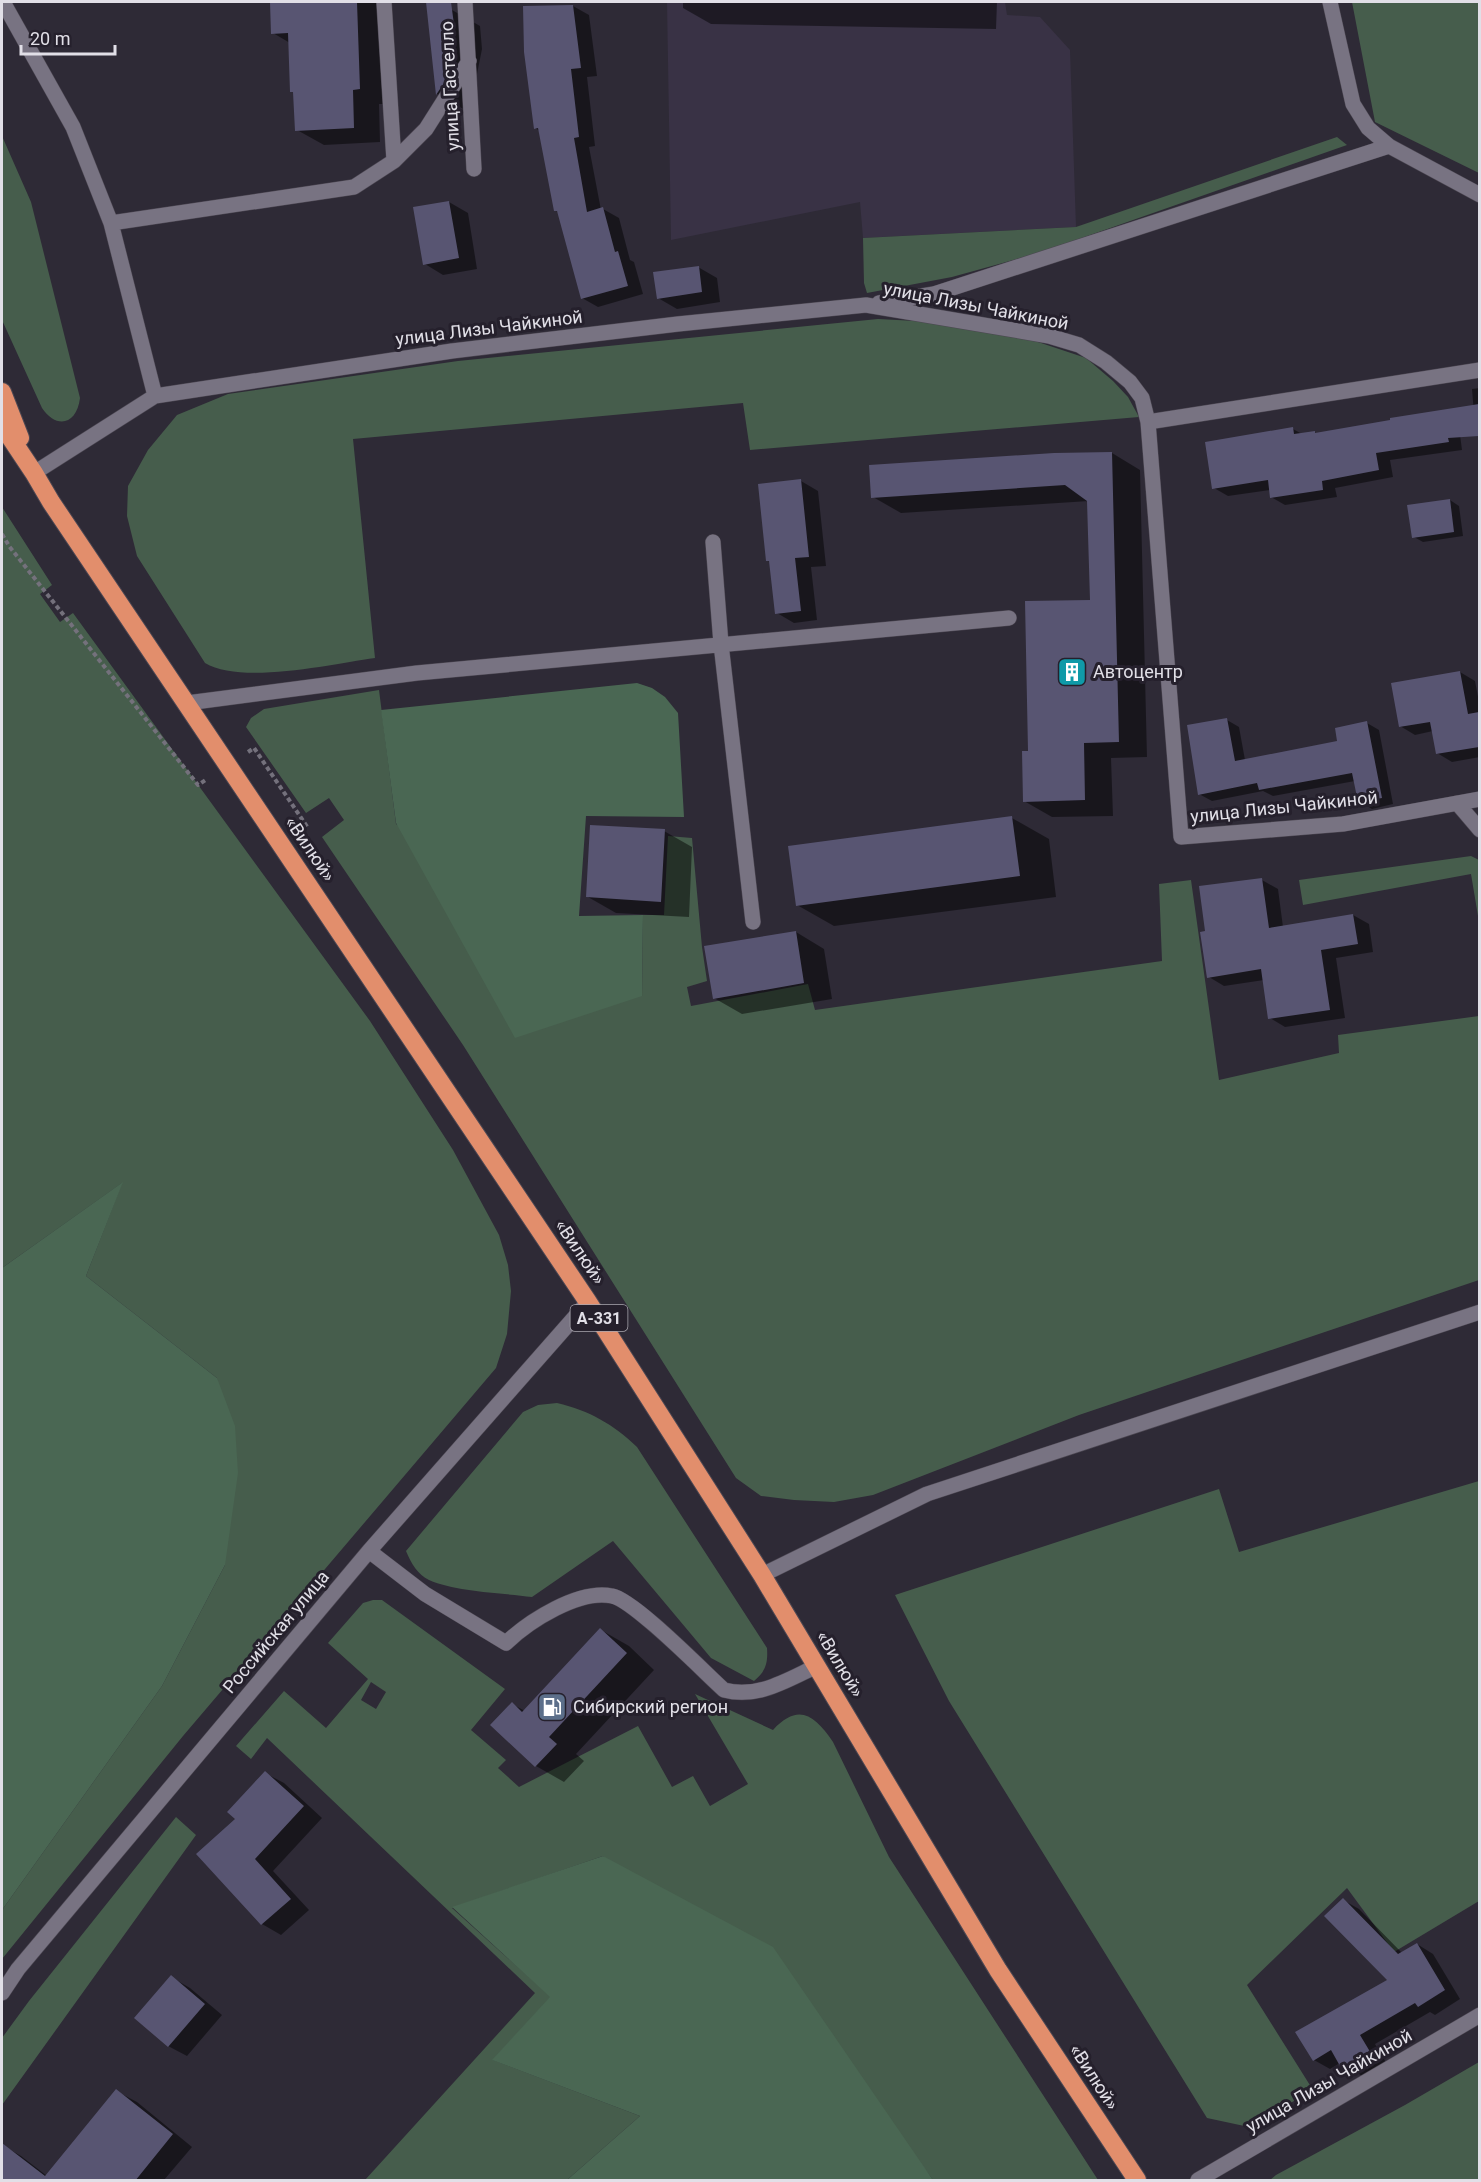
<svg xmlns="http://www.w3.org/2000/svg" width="1481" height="2182" font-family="Roboto,sans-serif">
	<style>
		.built { fill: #393245 }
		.green { fill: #465d4c; fill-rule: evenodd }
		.forest { fill: #4a6753 }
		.shadow { fill: #0007 }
		.building { fill: #585572 }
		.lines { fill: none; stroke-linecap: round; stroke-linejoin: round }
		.minor-casing { stroke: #4c4752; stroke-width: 16 }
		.highway-casing { stroke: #4c4752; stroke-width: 20 }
		.path { stroke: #74717c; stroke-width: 4; stroke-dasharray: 4.5 3; stroke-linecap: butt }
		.minor { stroke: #787382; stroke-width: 15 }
		.highway { stroke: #e28e6c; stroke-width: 18 }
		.labels { text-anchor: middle; stroke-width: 6; stroke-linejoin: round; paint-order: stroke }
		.shield { fill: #25202c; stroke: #a9a6af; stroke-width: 1.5 }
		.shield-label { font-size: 16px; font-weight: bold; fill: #e1dfe7 }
		.street-label { font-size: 18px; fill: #e1dfe7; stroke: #25202c }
		.poi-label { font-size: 18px; fill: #e1dfe7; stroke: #25202c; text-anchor: start }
	</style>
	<rect width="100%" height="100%" fill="#2e2a36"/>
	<path class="built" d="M 667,2 L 1005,2 L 1007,15 L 1040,17 L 1070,50 L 1076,227 L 863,238 L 860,202 L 671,240 Z"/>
	<path class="green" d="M 1352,2 L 1479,2 L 1479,173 L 1375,122 Z
		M 2,136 L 31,202 L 80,398 C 77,424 57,430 42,408 L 2,320 Z
		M 1337,137 L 1347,145 L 1039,253 L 952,277 L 867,293 L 864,283 L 863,238 L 1076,227 Z
		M 878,319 L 955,323 L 1029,339 L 1086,358 L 1113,381 L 1128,397 L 1139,417 L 750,450 L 743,403 L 353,439 L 375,658 C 332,664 241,685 205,663 L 137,556 L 127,516 L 128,486 L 148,450 L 177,415 L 228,394 L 458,361 Z
		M 2,507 L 52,585 L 40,594 L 60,622 L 73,613 L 370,1021 L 453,1150 L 499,1235 L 508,1265 L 511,1291 L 507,1334 L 496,1368 L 183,1736 L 2,1959 L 2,1910 L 162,1686 L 225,1565 L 217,1378 L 86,1276 L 122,1183 L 2,1268 Z
		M 379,690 L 396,824 L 642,996 L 643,915 L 664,915 L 668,836 L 692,838 L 702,947 L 707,981 L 687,987 L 691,1006 L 808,984 L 815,1010 L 1162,961 L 1159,884 L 1191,880 L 1219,1080 L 1339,1053 L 1338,1035 L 1479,1016 L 1479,1280 L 1079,1415 L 873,1495 L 834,1502 L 794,1500 L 761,1496 L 736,1478 L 463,1045 L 322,837 L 344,820 L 329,798 L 306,813 L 246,727 L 251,718 L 264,709 Z
		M 1471,856 L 1479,860 L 1479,922 L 1471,874 L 1303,905 L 1299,880 Z
		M 557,1403 C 590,1411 613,1424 637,1447 L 767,1648 C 768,1663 766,1671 754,1681 L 711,1658 L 613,1541 L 532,1597 C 503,1593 456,1592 429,1580 C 418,1575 411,1563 406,1551 L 523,1412 L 538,1405 Z
		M 1479,1481 L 1479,1901 L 1394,1952 L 1347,1888 L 1247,1985 L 1313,2090 L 1249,2127 L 1207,2118 L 949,1701 L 895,1595 L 1219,1489 L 1239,1552 Z
		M 373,1600 L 382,1600 L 505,1689 L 471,1730 L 506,1760 L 498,1768 L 519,1787 L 638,1726 L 672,1787 L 693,1776 L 710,1806 L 748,1784 L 695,1694 L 773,1730 C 799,1702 815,1716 833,1742 L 889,1857 L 1098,2180 L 933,2180 L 909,2148 L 603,1856 L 452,1908 L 551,1997 L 493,2060 L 640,2116 L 567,2180 L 365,2180 L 535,1993 L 267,1738 L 251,1759 L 236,1746 L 284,1691 L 326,1728 L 368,1679 L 328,1643 L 363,1603 ZM 371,1682 L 386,1692 L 376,1709 L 361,1700 Z
		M 176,1817 L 196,1835 L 2,2105 L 2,2038 L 29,2001 Z
		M 1479,2062 L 1479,2180 L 1270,2180 L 1276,2175 L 1405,2105 Z"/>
	<path class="forest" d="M 637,683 L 652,688 L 665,697 L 678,713 L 684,817 L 586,816 L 579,916 L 643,915 L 642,996 L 515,1038 L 396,823 L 381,710 Z
		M 123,1182 L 86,1276 L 217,1378 L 235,1426 L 238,1473 L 225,1565 L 162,1686 L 2,1910 L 2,1268 Z
		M 603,1856 L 773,1947 L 933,2180 L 567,2180 L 640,2116 L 492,2060 L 550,1997 L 452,1907 Z"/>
	<path class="shadow" d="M 287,2 L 382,2 L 387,104 L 379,104 L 380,142 L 324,145 L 297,130 L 290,43 L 273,33 L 271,3 Z
		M 683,2 L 997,2 L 996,29 L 711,24 L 683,8 Z
		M 573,6 L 589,15 L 597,76 L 587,77 L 595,146 L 589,147 L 601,210 L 603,209 L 619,218 L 630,260 L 634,262 L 643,294 L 598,307 L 582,298 L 559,213 L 555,210 L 540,131 L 535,128 Z
		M 452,10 L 480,26 L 482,49 L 472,99 L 465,110 L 437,94 L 429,11 Z
		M 449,202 L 468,213 L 477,269 L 443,275 L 425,264 Z
		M 698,267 L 717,278 L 720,302 L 677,309 L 658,298 Z
		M 1480,388 L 1480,418 L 1474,414 L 1472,389 Z
		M 1458,419 L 1462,450 L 1390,460 L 1393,477 L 1335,488 L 1337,497 L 1285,505 L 1271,497 L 1270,490 L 1228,496 L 1214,488 L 1293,429 L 1302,434 L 1314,432 L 1317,434 Z
		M 1112,453 L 1140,470 L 1147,757 L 1111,758 L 1113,816 L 1052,817 L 1024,801 L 1030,752 L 1091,601 L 1089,501 L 901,513 L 873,497 Z
		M 801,481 L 818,491 L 826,566 L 811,567 L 817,620 L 794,623 L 777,613 L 771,563 L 767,560 Z
		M 1450,500 L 1459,506 L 1463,536 L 1423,542 L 1414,537 Z
		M 1460,672 L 1475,681 L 1480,707 L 1480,757 L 1452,762 L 1437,753 L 1433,731 L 1415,735 L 1400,726 Z
		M 1227,720 L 1239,727 L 1245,760 L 1339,743 L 1367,723 L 1379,730 L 1393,804 L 1372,809 L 1359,801 L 1355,781 L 1273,796 L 1263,791 L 1212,801 L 1199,794 Z
		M 1012,818 L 1049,839 L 1056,897 L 834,926 L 797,905 Z
		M 664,831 L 692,847 L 689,917 L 616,913 L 588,897 Z
		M 1262,880 L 1278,889 L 1283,927 L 1353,915 L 1369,924 L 1373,952 L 1336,958 L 1345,1018 L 1285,1027 L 1270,1018 L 1264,980 L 1224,986 L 1209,977 L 1207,932 Z
		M 796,932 L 824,949 L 832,999 L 742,1014 L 714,998 Z
		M 601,1630 L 629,1646 L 654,1670 L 576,1754 L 584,1761 L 564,1782 L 536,1766 L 492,1725 L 512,1704 L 525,1711 Z
		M 265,1773 L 284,1783 L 322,1818 L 273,1871 L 309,1910 L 281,1935 L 262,1924 L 198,1854 L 237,1819 Z
		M 1343,1900 L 1359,1909 L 1402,1953 L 1417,1944 L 1433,1954 L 1460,1999 L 1435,2015 L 1430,2012 L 1375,2044 L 1387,2064 L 1364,2077 L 1340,2063 L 1330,2069 L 1314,2060 L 1390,1980 Z
		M 171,1977 L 190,1988 L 222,2015 L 187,2056 L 168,2046 Z
		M 116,2091 L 137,2102 L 192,2147 L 164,2180 L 2,2180 L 2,2145 L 21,2156 L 47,2176 Z"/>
	<path class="building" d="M 270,2 L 357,2 L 360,89 L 353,90 L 354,128 L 295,131 L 293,92 L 290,92 L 288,33 L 271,34 Z
		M 426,2 L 451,2 L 455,32 L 444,83 L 436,95 Z
		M 573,5 L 581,68 L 571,69 L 579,137 L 574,138 L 587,212 L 603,207 L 615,252 L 618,251 L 628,286 L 581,299 L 557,211 L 554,211 L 538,128 L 534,129 L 524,52 L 523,6 Z
		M 449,201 L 459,258 L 423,265 L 413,207 Z
		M 699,266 L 702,292 L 657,299 L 653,272 Z
		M 1479,404 L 1479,436 L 1448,438 L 1449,442 L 1376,453 L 1379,470 L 1322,481 L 1323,490 L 1270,498 L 1268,480 L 1212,489 L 1205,442 L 1293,427 L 1294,434 L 1315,431 L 1315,433 L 1390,420 L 1390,418 Z
		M 1112,452 L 1119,742 L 1084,743 L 1085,800 L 1023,802 L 1022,751 L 1028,751 L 1025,601 L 1090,600 L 1087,501 L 1065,485 L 871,498 L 869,465 L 1054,453 Z
		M 801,479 L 809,557 L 795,558 L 801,611 L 775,614 L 769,561 L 766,561 L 758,484 Z
		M 1450,499 L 1454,532 L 1412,538 L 1407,505 Z
		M 1460,671 L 1468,714 L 1479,712 L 1479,747 L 1436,754 L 1430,722 L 1399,727 L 1391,683 Z
		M 1227,718 L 1235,761 L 1337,741 L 1335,728 L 1367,721 L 1382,798 L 1358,802 L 1352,773 L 1259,790 L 1257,783 L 1198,795 L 1187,725 Z
		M 1012,816 L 1020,876 L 796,906 L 788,846 Z
		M 590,825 L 665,829 L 661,902 L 586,897 Z
		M 1262,878 L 1269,928 L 1353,914 L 1358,944 L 1321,950 L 1330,1010 L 1268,1019 L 1261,969 L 1207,978 L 1200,932 L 1205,931 L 1199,886 Z
		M 796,931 L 804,983 L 713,999 L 704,946 Z
		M 600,1628 L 627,1653 L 549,1737 L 557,1744 L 535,1767 L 490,1725 L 512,1702 L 522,1712 Z
		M 265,1771 L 304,1806 L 255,1859 L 291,1899 L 261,1925 L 196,1854 L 235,1819 L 227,1812 Z
		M 1343,1898 L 1398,1954 L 1417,1943 L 1445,1990 L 1418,2007 L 1415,2003 L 1360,2035 L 1372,2055 L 1347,2068 L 1344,2064 L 1340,2066 L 1331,2050 L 1313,2061 L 1295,2032 L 1387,1980 L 1324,1916 Z
		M 171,1975 L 205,2004 L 168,2047 L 134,2018 Z
		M 116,2089 L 173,2134 L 135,2181 L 2,2181 L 2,2143 L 45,2176 Z"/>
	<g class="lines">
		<g class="minor-casing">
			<path id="minor" d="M 3,2 L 73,127 L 111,223 L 155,396
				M 384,2 L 394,161
				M 465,2 L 474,169
				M 1330,2 L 1353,104 L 1368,128 L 1389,146 L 1480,195
				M 111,223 L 354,187 L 394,161 L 426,129 L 469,61
				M 879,303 L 934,294 L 1389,146
				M 1148,422 L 1480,370
				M 34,473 L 155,396 L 452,351 L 678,324 L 866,305 L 1049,336 L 1079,345 L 1106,362 L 1130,382 L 1142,398 L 1148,422 L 1181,837 L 1343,824 L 1480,799
				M 713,542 L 721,644 L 753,922
				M 187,703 L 417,673 L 1009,618
				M 1457,803 L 1480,830
				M 369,1551 L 425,1594 L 506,1643 C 529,1621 579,1589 612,1596 C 634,1600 704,1672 724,1690 C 758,1699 787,1680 817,1666
				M 762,1575 L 927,1494 L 1480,1312
				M 2,1993 L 18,1969 L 369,1551 L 588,1302
				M 1198,2180 L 1480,2015"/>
		</g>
		<g class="highway-casing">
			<path id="highway" d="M 2,392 L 20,438
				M 2,425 L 34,473 L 51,502 L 588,1302 L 762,1575 L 998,1970 L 1137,2180"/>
		</g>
		<path class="path" d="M 2,534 L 9,546 L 198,785 L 207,779
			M 248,752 L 254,748 L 308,828"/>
		<use href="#minor" class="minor"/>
		<use href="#highway" class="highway"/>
	</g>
	<defs>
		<g id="building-square" transform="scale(1.5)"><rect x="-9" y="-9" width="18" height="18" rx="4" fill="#0f9aa8" stroke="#25202c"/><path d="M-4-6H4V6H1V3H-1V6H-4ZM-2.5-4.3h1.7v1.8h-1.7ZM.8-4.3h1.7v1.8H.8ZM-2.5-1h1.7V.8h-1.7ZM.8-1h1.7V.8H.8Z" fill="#fff"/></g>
		<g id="fuel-square" transform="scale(1.5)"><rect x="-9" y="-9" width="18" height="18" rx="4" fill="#5c6f8a" stroke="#25202c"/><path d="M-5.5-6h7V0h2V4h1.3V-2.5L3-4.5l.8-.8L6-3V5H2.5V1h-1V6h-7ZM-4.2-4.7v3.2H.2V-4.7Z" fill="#fff"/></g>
	</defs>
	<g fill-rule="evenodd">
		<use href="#building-square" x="1072" y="672"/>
		<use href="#fuel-square" x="552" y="1707"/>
	</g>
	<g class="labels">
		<rect class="shield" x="570.5" y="1305" width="57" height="26" rx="4.5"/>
		<g class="shield-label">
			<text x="599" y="1324">А-331</text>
		</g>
		<g class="street-label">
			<text transform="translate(450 86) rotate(-93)" y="6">улица Гастелло</text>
			<text transform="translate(976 306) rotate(11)" y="6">улица Лизы Чайкиной</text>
			<text transform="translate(489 328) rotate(-7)" y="6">улица Лизы Чайкиной</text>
			<text transform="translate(1284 807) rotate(-6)" y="6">улица Лизы Чайкиной</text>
			<text transform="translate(310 849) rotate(56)" y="6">«Вилюй»</text>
			<text transform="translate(580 1252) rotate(56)" y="6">«Вилюй»</text>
			<text transform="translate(276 1632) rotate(-50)" y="6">Российская улица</text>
			<text transform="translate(840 1664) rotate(59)" y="6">«Вилюй»</text>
			<text transform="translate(1094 2077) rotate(57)" y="6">«Вилюй»</text>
			<text transform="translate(1329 2081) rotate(-30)" y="6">улица Лизы Чайкиной</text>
		</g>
		<g class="poi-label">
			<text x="1093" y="678">Автоцентр</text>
			<text x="573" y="1713">Сибирский регион</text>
		</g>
	</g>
	<rect width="1481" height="2182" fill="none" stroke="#e1dfe7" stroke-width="6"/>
	<path d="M21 45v9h94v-9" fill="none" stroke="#e1dfe7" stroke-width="3"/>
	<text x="30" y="45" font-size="18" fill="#e1dfe7" stroke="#25202c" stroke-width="4.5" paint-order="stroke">20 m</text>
</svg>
